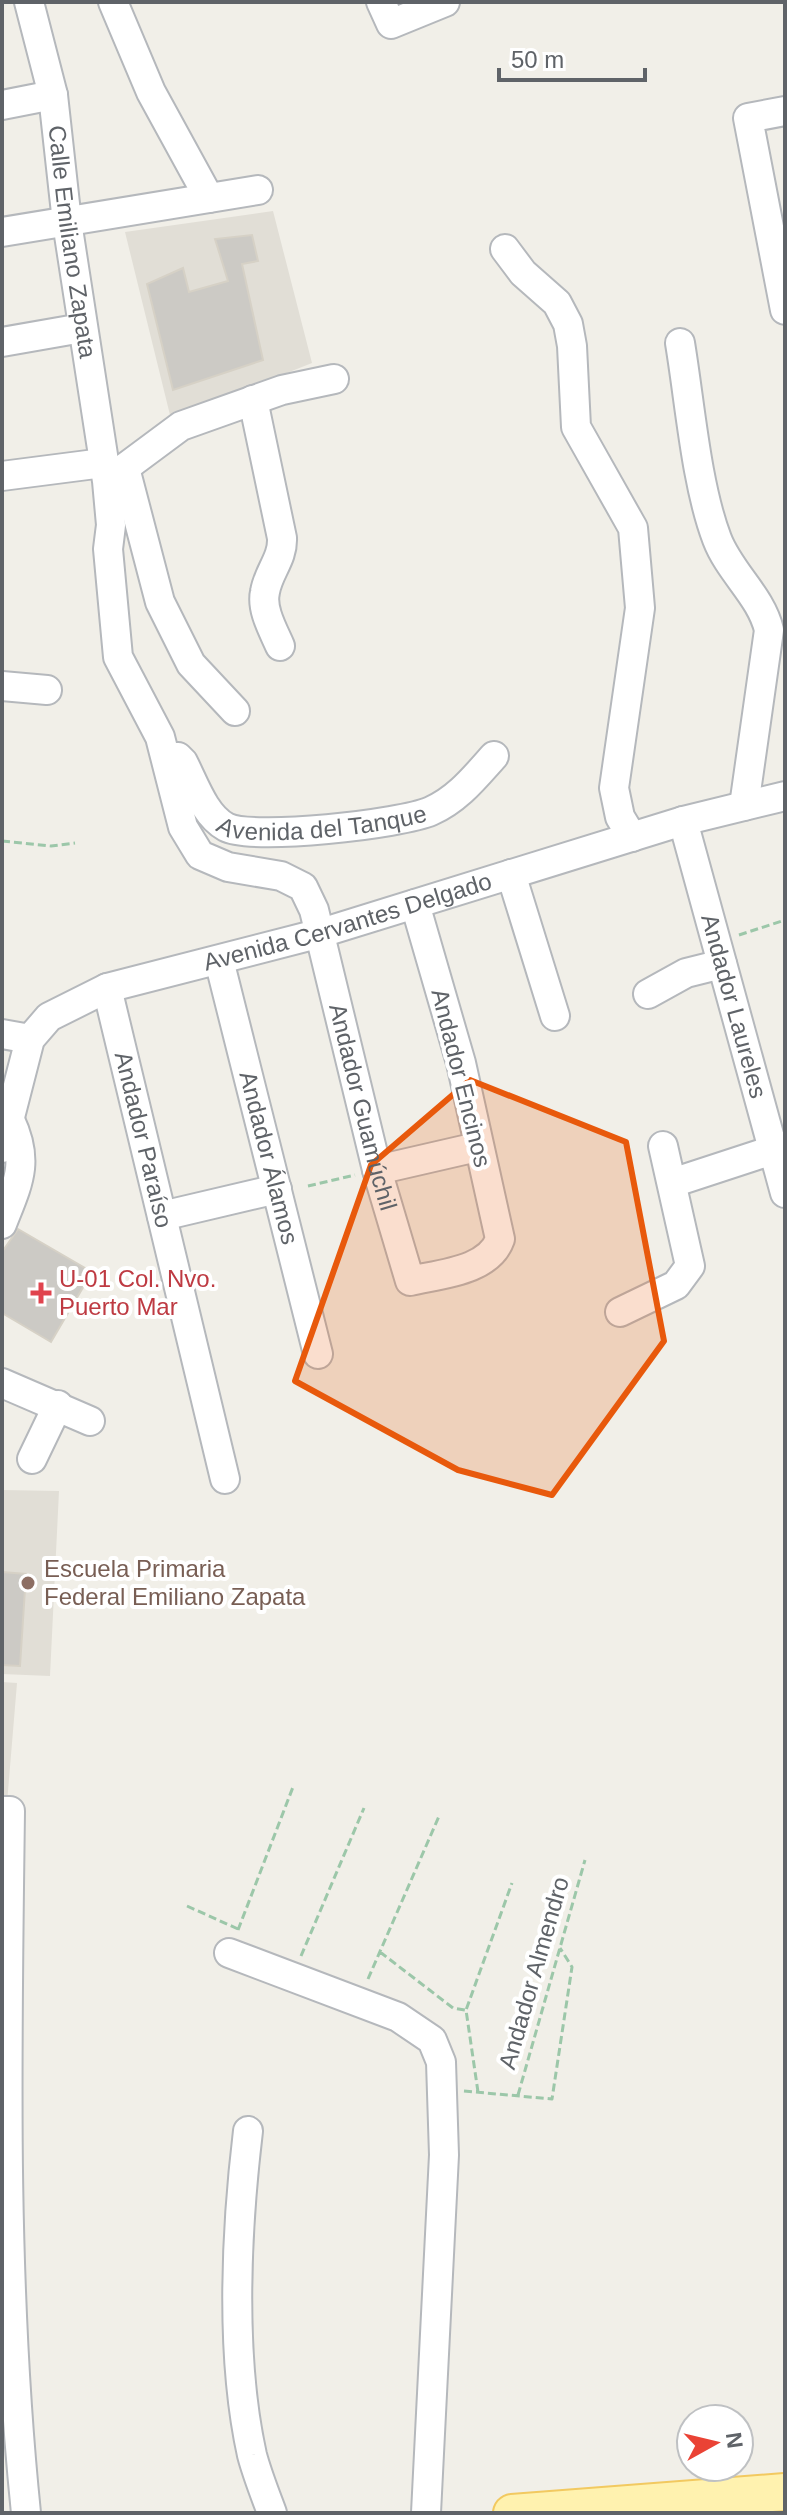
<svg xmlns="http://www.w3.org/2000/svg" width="787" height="2515" font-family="Helvetica,sans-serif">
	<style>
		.education { fill: #e1ded6 }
		.building { fill: #cccac5; stroke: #d6d1c6; stroke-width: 2 }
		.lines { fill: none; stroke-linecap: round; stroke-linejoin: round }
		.minor-casing { stroke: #b5b8bc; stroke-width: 32 }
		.major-casing { stroke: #f2c960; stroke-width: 40 }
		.path { stroke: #9cc7a9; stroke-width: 3; stroke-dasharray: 8 4; stroke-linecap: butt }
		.minor { stroke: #fff; stroke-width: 28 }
		.major { stroke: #fff2af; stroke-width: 36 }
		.marked { fill: #e8590c; fill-opacity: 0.2; stroke: #e8590c; stroke-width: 6; stroke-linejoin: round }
		.health-dot { fill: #e0444e; stroke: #fff; stroke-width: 3 }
		.education-dot { fill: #8d6e63; stroke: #fff; stroke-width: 3 }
		.labels { text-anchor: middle; stroke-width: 8; stroke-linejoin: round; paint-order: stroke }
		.street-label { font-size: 24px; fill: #5f6368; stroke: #fff }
		.health-label { font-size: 24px; fill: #be3a42; stroke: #fff; text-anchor: start }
		.education-label { font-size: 24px; fill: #785e54; stroke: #fff; text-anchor: start }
	</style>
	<rect width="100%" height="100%" fill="#f1efe8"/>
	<path class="education" d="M 273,211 L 312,363 L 171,419 L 125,232 Z
		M 2,1490 L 59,1491 L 50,1676 L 2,1674 Z
		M 2,1682 L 17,1683 L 7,1803 L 2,1803 Z"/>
	<path class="building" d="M 252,235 L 258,261 L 242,264 L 263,360 L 173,390 L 147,284 L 183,268 L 189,292 L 228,281 L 215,239 Z
		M 18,1229 L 92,1272 L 51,1342 L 2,1313 L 2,1252 Z
		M 2,1572 L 26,1574 L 20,1666 L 2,1665 Z"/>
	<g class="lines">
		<g class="minor-casing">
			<g id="minor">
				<path id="s1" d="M 29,2 L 53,95 L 67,222 L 107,481 L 111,525 L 108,549 L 118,657 L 160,737 L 183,827 L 200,855 L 228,867 L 281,876 L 303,887 L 314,910 L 377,1170 L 410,1281 C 440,1274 489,1271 500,1239 L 461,1063 L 415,904"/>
				<path d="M 113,2 L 151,92 L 209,198"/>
				<path d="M 381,2 L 391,24 L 445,2"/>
				<path d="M 2,105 L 53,95"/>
				<path d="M 785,111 L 748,118 L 785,310"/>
				<path d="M 2,232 L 258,190"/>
				<path d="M 505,249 L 523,273 L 557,303 L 568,324 L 572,346 L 576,427 L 633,528 L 640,608 L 614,788 L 620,817 L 632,837"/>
				<path d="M 2,342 L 82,328"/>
				<path d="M 680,343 C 690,403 696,484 717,539 C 730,573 761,596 769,630 L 744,806"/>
				<path d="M 253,400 L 282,538 C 283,559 268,572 265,592 C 261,609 273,630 280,646"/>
				<path d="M 125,468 L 160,602 L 191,664 L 235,711"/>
				<path d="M 2,476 L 103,463"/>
				<path d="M 111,478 L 181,426 L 282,390 L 334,379"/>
				<path d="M 2,686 L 47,690"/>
				<path id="s2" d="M 167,758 L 178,757 L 183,762 C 194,783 204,815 226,827 C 252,841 402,824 431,811 C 458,799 475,777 494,756"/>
				<path id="s3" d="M 683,821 L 785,1193"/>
				<path d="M 511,874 L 555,1016"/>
				<path id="s4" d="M 219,960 L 318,1354"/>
				<path id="s5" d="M 107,988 L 225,1479"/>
				<path d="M 648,994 L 686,973 L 722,964"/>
				<path d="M 2,1034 L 30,1039"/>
				<path id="s6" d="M 2,1148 L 30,1039 L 49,1017 L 107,988 L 321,933 L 683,821 L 785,796"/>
				<path d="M 377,1170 L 477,1147"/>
				<path d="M 672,1183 L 785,1146"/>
				<path d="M 162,1216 L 277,1189"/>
				<path d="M 2,1224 C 18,1183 30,1162 10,1120"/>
				<path d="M 620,1312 L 676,1285 L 690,1266 L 663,1146"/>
				<path d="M 2,1383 L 90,1421"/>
				<path d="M 32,1459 L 58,1405"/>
				<path d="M 2,1811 L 10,1811 C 7,2044 2,2280 26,2513"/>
				<path d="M 229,1953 L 398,2017 L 432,2040 L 441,2062 L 444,2155 L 426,2513"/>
				<path d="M 248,2131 C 236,2231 230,2356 252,2455 C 257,2474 265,2494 272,2513"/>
			</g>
		</g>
		<g class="major-casing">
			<path id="major" d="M 512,2513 L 785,2492"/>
		</g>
		<path class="path" d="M 2,841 L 51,846 L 75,843
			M 739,935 L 785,920
			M 308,1186 L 355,1175
			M 187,1906 L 238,1929
			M 238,1930 L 293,1787
			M 380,1952 L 453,2008 L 465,2010
			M 301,1956 L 364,1808
			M 368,1979 L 440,1814
			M 464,2091 L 552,2099 L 572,1967 L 560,1948
			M 478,2092 L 466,2010 L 512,1883
			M 518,2095 L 585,1860"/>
		<use href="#minor" class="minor"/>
		<use href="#major" class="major"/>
	</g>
	<path class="marked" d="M 470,1080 L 626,1142 L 664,1341 L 552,1495 L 458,1470 L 295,1381 L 371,1165 Z"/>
	<path class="health-dot" d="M37 1281h8v8h8v8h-8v8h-8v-8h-8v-8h8z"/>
	<circle class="education-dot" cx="28" cy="1583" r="8"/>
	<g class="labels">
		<g class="street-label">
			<text dy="8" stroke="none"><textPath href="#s1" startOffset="244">Calle Emiliano Zapata</textPath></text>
			<text dy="8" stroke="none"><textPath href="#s2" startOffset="194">Avenida del Tanque</textPath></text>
			<text dy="8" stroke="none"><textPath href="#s6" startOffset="456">Avenida Cervantes Delgado</textPath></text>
			<text dy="8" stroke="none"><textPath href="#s3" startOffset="192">Andador Laureles</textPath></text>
			<text transform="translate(461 1078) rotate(76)" y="8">Andador Encinos</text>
			<text dy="8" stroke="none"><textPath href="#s1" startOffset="1216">Andador Guamúchil</textPath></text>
			<text dy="8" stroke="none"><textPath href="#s5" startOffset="156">Andador Paraíso</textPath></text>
			<text dy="8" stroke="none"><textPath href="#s4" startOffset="204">Andador Álamos</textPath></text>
			<text transform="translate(534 1973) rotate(-74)" y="8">Andador Almendro</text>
		</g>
		<g class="health-label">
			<text x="59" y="1287">U-01 Col. Nvo.<tspan x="59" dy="28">Puerto Mar</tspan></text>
		</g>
		<g class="education-label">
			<text x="44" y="1577">Escuela Primaria<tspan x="44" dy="28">Federal Emiliano Zapata</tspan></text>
		</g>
	</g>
	<rect width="787" height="2515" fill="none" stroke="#5f6368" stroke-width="8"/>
	<g transform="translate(715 2443) rotate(82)"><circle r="38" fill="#ffffff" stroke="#bfc1c3" stroke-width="2"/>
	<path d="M0-6L14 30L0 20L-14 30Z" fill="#ea4335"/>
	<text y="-12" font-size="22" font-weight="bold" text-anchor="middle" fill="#5f6368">N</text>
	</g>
	<path d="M499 68v12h146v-12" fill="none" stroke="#5f6368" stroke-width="4"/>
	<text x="511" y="68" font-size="24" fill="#5f6368" stroke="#ffffff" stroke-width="6" paint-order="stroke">50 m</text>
</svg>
